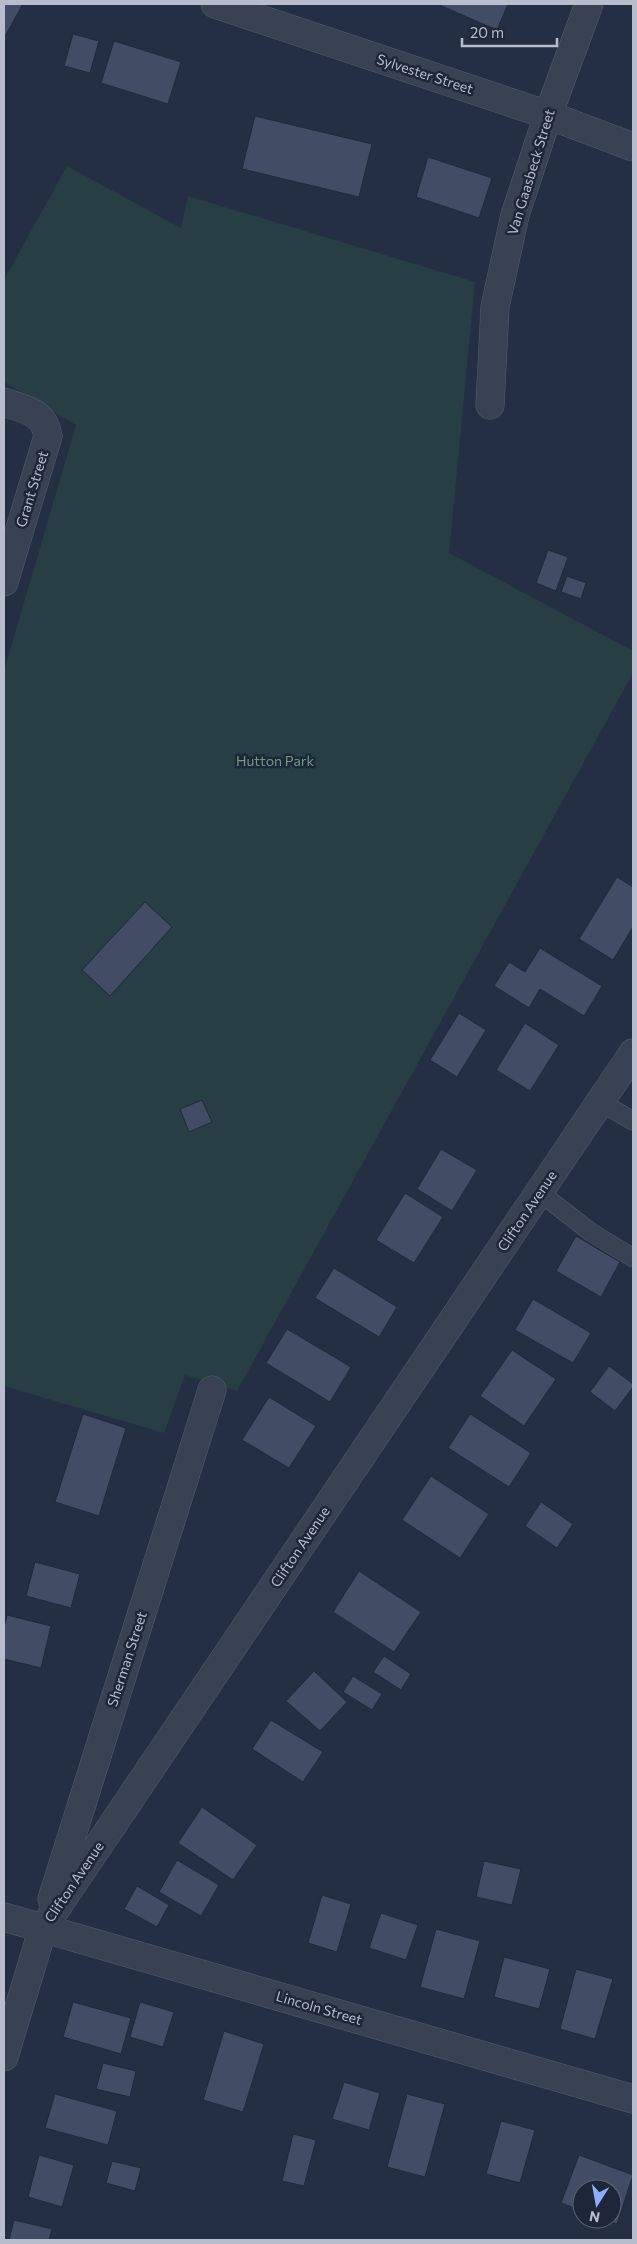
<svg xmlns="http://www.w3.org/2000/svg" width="637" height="2244" font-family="Commissioner,sans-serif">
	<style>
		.green { fill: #273e45 }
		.building { fill: #424c64; stroke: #20293a }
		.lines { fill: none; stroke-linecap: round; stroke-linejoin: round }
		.service-casing { stroke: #555d6d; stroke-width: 19 }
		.minor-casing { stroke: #555d6d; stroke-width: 29 }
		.tertiary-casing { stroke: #555d6d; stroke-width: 29 }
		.service { stroke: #394253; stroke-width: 18 }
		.minor { stroke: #394253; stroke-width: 28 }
		.tertiary { stroke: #394253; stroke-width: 28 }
		.labels { text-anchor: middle; stroke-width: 5; stroke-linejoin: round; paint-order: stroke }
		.street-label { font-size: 14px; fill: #b7bdcd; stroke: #1e2739 }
		.park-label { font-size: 14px; fill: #6c9f7d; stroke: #1e2739 }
	</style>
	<rect width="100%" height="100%" fill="#252f44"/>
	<path class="green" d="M 67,166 L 181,228 L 188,196 L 475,282 L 449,553 L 633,651 L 633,673 L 237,1391 L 185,1375 L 164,1433 L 4,1386 L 4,671 L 76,425 L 4,382 L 4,280 Z"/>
	<path class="building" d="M 4,4 L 23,4 L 4,38 Z
		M 437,4 L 508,4 L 497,30 Z
		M 73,34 L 99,41 L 90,73 L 64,66 Z
		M 114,41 L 181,62 L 168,104 L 101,83 Z
		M 255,116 L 372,144 L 359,197 L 242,169 Z
		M 428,157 L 492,178 L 479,218 L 416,197 Z
		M 548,550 L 568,557 L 556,591 L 536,583 Z
		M 567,576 L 586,583 L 581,599 L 561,592 Z
		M 617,877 L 633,887 L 633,927 L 613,960 L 579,939 Z
		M 145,902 L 172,927 L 110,996 L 82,970 Z
		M 540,948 L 602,986 L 584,1016 L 540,989 L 529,1008 L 494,986 L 509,962 L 525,972 Z
		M 459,1013 L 486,1030 L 457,1077 L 430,1060 Z
		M 525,1023 L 559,1045 L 530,1091 L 496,1070 Z
		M 202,1100 L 212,1122 L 189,1132 L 180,1109 Z
		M 441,1149 L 477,1170 L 452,1211 L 417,1189 Z
		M 405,1193 L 443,1217 L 414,1263 L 376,1240 Z
		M 576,1236 L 620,1262 L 601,1297 L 556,1271 Z
		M 334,1268 L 397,1307 L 379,1337 L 315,1298 Z
		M 533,1299 L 591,1333 L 573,1363 L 515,1330 Z
		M 287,1329 L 351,1367 L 330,1402 L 266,1363 Z
		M 512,1350 L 556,1379 L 524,1426 L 480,1396 Z
		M 609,1366 L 633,1384 L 633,1387 L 615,1411 L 590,1392 Z
		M 269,1397 L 316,1426 L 289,1468 L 242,1440 Z
		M 83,1414 L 126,1428 L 99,1516 L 55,1502 Z
		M 470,1414 L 531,1453 L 509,1487 L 448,1448 Z
		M 431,1476 L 489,1514 L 460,1558 L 402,1520 Z
		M 541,1502 L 573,1524 L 557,1548 L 525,1526 Z
		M 35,1562 L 80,1574 L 71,1608 L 26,1596 Z
		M 359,1571 L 421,1612 L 394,1652 L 333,1612 Z
		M 7,1615 L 51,1626 L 41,1668 L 4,1659 L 4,1628 Z
		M 384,1656 L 411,1674 L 401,1690 L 373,1672 Z
		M 314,1671 L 347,1702 L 320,1731 L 286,1701 Z
		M 353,1676 L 382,1694 L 372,1710 L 343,1692 Z
		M 271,1720 L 323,1752 L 303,1782 L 252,1749 Z
		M 202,1807 L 257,1845 L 233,1880 L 178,1843 Z
		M 177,1860 L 219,1885 L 201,1916 L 159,1892 Z
		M 484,1861 L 521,1869 L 512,1905 L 476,1897 Z
		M 137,1886 L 169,1905 L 157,1927 L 124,1909 Z
		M 322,1895 L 351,1904 L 337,1952 L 308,1943 Z
		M 381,1913 L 418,1925 L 406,1960 L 369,1948 Z
		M 436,1929 L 480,1941 L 464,1999 L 420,1987 Z
		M 504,1957 L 550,1969 L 539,2009 L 494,1997 Z
		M 576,1969 L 613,1979 L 595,2039 L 560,2029 Z
		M 73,2002 L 131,2018 L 121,2054 L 63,2037 Z
		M 140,2002 L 174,2012 L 163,2047 L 130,2037 Z
		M 224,2031 L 264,2044 L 243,2112 L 203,2100 Z
		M 103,2063 L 136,2071 L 130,2097 L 96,2089 Z
		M 344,2082 L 380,2093 L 369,2130 L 332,2119 Z
		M 55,2094 L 117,2111 L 108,2145 L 45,2128 Z
		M 407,2094 L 445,2104 L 425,2177 L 387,2167 Z
		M 501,2121 L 535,2130 L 520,2183 L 486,2174 Z
		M 293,2134 L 316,2140 L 304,2186 L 282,2181 Z
		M 39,2155 L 74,2165 L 62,2207 L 28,2197 Z
		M 579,2155 L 633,2175 L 617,2224 L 604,2219 L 612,2219 L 612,2189 L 582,2189 L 582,2211 L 561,2203 Z
		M 112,2161 L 141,2168 L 135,2191 L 106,2183 Z
		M 14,2220 L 52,2229 L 49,2240 L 9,2240 Z"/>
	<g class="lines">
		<g class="service-casing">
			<path id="service" d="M 600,1102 L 633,1121
				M 539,1192 L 592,1233 L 633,1258"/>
		</g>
		<g class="minor-casing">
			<path id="minor" d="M 4,402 C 25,410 44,411 48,436 L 4,582
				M 490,405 L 495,307 L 515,215 L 548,115 L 589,4
				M 52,1899 L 212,1390
				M 4,2057 L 43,1928 L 633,1053"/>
		</g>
		<g class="tertiary-casing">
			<path id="tertiary" d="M 215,4 L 548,115 L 633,147
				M 4,1917 L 633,2099"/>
		</g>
		<use href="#service" class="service"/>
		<use href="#minor" class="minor"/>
		<use href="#tertiary" class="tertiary"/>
	</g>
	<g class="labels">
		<g class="street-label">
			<text transform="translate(425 74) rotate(18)" y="5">Sylvester Street</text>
			<text transform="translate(531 172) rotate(-73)" y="5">Van Gaasbeck Street</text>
			<text transform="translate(32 489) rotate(-73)" y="5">Grant Street</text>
			<text transform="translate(527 1211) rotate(-56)" y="5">Clifton Avenue</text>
			<text transform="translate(300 1547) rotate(-56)" y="5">Clifton Avenue</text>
			<text transform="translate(127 1659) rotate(-72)" y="5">Sherman Street</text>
			<text transform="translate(74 1882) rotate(-56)" y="5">Clifton Avenue</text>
			<text transform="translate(319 2008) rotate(16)" y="5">Lincoln Street</text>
		</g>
		<g class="park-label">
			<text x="275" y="766">Hutton Park</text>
		</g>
	</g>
	<rect width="637" height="2244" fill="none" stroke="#b7bdcd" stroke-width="10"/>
	<g transform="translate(597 2204) rotate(191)"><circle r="24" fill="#1e2739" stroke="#5b6374"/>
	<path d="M0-4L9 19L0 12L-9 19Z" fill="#8aadfe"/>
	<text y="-8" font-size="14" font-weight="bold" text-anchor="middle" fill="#b7bdcd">N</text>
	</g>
	<path d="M462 38v8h95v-8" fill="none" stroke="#b7bdcd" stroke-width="2.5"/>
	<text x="470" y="38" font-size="15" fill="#b7bdcd" stroke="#1e2739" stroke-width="4" paint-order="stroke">20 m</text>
</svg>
